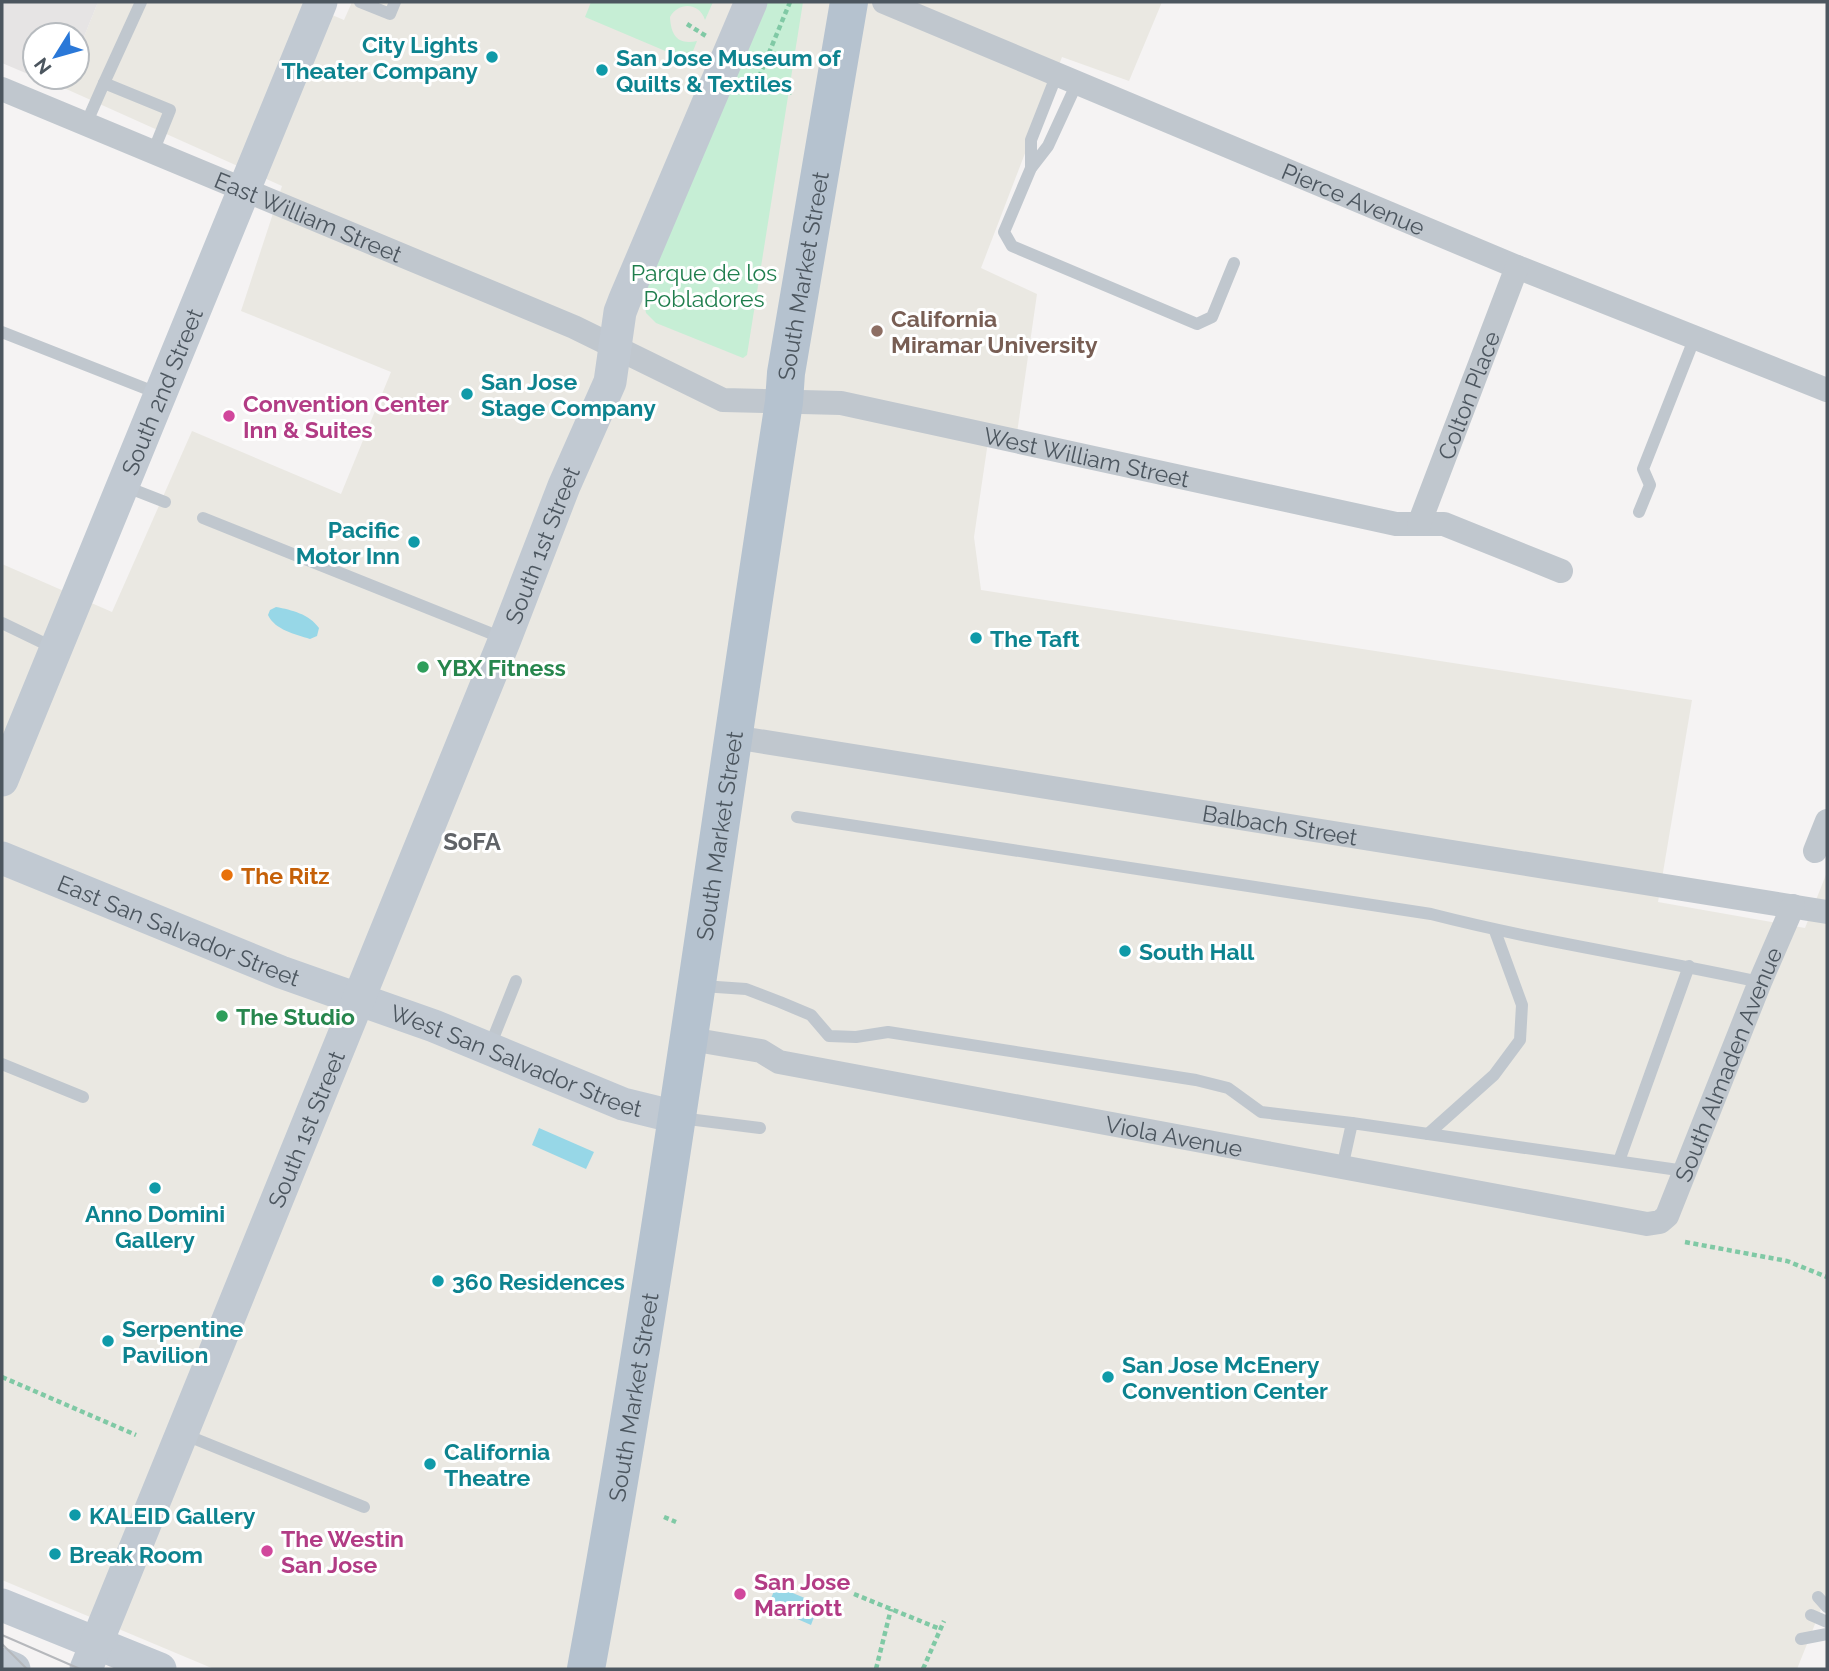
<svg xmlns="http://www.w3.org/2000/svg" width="1829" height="1671" font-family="Raleway,sans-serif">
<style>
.commercial{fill:#eae8e2}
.education{fill:#e6e4e4}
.green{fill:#c6eed5}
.water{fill:#97d7e7}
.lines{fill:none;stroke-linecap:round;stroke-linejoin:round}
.path{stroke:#80c9a5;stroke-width:4.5;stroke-dasharray:5 3.5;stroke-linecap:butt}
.lane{stroke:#c0c7ce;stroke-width:12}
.street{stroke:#c0c7ce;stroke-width:24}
.secondary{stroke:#c1c9d2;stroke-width:33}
.primary{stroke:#b5c2cf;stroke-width:38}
.tram{stroke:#b6b8bc;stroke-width:2}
.culture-dot{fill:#0f9aa8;stroke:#fff;stroke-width:2.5}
.education-dot{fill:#8d6e63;stroke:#fff;stroke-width:2.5}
.hotel-dot{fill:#d1479c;stroke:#fff;stroke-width:2.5}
.leisure-dot{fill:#2e9e5b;stroke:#fff;stroke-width:2.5}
.food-dot{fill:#e8710a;stroke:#fff;stroke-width:2.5}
.labels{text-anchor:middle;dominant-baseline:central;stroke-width:6;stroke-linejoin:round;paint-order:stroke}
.culture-label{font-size:23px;font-weight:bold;fill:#0d838f;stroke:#fff;text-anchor:start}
.street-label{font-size:23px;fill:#4c565f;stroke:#fff}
.park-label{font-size:23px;fill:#1f7e4d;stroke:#fff}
.education-label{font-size:23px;font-weight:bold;fill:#785e54;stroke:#fff;text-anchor:start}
.hotel-label{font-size:23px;font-weight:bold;fill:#b23c85;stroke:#fff;text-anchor:start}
.leisure-label{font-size:23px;font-weight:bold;fill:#27864d;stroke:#fff;text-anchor:start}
.food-label{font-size:23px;font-weight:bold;fill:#c56008;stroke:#fff;text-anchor:start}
.neighbourhood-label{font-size:24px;font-weight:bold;fill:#606367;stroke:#fff}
</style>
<rect width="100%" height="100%" fill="#f5f3f3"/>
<polygon class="commercial" points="98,2 301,2 344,20 352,2 1162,2 1129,81 1062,57 981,268 1037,294 1017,433 990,428 974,537 981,590 1692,700 1658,902 1805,928 1827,872 1827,1594 1797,1669 214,1669 2,1580 2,564 112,612 192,431 341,494 391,372 241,311 282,186 64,88 68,77 77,77 77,54"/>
<polygon class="education" points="2,2 98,2 77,54 77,35 35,35 35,77 2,63"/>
<g class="green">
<path d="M591 2H713L705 20C700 3 679 1 670 17 671 36 678 45 697 41L689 61 585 17Z"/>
<polygon points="764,2 803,2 747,355 743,358 656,323 646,313 643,296"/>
</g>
<g class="water">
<path d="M276 607C292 610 309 614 319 628L317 636 310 639C295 634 275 630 268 615L270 610Z"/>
<polygon points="539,1128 594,1152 586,1169 532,1145"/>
<polygon points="776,1586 819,1604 811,1625 768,1606"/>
</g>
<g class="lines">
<g class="path">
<polyline points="687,24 706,36"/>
<polyline points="757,76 792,93"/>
<polyline points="759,77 790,2"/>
<polyline points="1685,1242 1787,1261 1827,1277"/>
<polyline points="2,1377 136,1435"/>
<polyline points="664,1517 676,1522"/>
<polyline points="854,1594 940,1629"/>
<polyline points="876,1669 891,1609"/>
<polyline points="923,1669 944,1621"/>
</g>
<g class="lane">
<polyline points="360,2 390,14 395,2"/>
<polyline points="104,83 141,2"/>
<polyline points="1077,83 1048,146 1031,168 1004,232 1012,246 1197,324 1212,317 1234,263"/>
<polyline points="86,124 104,83 170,110 153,152"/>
<polyline points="1031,168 1031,140 1057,74"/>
<polyline points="2,332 157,393"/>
<polyline points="124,486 165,502"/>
<polyline points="1639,512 1650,485 1643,469 1695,337"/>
<polyline points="203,518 505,639"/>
<polyline points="2,623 56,649"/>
<path d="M797 817 1431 914C1540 942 1651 958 1760 982"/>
<polyline points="702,986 746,989 780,1002 811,1015 829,1036 856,1037 888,1032 1196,1080 1228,1088 1261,1112 1352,1123"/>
<polyline points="490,1046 516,981"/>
<polyline points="2,1064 83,1097"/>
<polyline points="680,1118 760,1128"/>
<polyline points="1428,1134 1494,1075 1520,1040 1522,1005 1495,931"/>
<polyline points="1619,1161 1689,966"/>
<polyline points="1342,1168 1352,1123 1685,1171"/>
<polyline points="183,1434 364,1507"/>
<polyline points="1818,1597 1827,1607"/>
<polyline points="1811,1615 1827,1622"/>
<polyline points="1801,1639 1827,1634"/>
</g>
<g class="street">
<path id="s1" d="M884 2 1517 267 1827 390"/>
<path id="s2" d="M2 89 574 327 723 400 841 403 1396 524H1444L1561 571"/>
<path id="s3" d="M1419 524 1517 267"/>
<path id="s4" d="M734 737 1827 912"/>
<polyline points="1815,851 1827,821"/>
<path id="s5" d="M690 1039 761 1051 779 1062 1647 1224 1660 1222 1667 1216 1760 982 1793 906"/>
</g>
<g class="secondary">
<path id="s6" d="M2 780 321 2"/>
<path id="s7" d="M2 858 281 972 434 1026 623 1104 676 1117"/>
<polyline points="2,1605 160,1669"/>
<polyline points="2,1664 14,1669"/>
<path id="s8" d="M86 1669 505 639 564 486 610 382 620 312 625 299 751 2"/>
</g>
<path class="primary" id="s9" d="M586 1669C663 1249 718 824 784 402L786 373 849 2"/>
<g class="tram">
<polyline points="2,1635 80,1669"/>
<polyline points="2,1644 27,1669"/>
</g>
</g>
<g class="culture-dot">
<circle cx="492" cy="57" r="7"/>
<circle cx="602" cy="70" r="7"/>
<circle cx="467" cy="394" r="7"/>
<circle cx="414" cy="542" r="7"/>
<circle cx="976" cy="638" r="7"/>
<circle cx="1125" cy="951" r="7"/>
<circle cx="155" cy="1188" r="7"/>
<circle cx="438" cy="1281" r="7"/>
<circle cx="108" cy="1341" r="7"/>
<circle cx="1108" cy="1377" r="7"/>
<circle cx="430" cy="1464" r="7"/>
<circle cx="75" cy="1515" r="7"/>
<circle cx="55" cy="1554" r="7"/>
</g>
<circle class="education-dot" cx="877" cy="331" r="7"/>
<g class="hotel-dot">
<circle cx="229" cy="416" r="7"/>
<circle cx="267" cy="1551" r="7"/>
<circle cx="740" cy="1594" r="7"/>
</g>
<g class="leisure-dot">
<circle cx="423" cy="667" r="7"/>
<circle cx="222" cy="1016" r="7"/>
</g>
<circle class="food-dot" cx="227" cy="875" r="7"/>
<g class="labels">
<g class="culture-label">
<text x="478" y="44" text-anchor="end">City Lights<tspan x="478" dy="26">Theater Company</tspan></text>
<text x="616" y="57">San Jose Museum of<tspan x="616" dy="26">Quilts &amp; Textiles</tspan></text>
<text x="481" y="381">San Jose<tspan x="481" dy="26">Stage Company</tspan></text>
<text x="400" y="529" text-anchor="end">Pacific<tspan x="400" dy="26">Motor Inn</tspan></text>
<text x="990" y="638">The Taft</text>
<text x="1139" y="951">South Hall</text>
<text x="155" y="1213" text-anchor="middle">Anno Domini<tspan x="155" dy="26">Gallery</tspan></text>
<text x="452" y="1281">360 Residences</text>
<text x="122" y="1328">Serpentine<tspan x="122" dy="26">Pavilion</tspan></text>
<text x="1122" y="1364">San Jose McEnery<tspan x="1122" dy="26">Convention Center</tspan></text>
<text x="444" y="1451">California<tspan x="444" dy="26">Theatre</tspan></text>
<text x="89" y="1515">KALEID Gallery</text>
<text x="69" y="1554">Break Room</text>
</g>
<g class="street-label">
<text stroke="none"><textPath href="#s1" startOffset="509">Pierce Avenue</textPath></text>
<text stroke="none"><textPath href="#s2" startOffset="332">East William Street</textPath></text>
<text stroke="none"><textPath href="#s9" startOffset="1410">South Market Street</textPath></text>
<text stroke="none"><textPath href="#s6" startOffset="420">South 2nd Street</textPath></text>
<text stroke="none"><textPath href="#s3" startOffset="138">Colton Place</textPath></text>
<text stroke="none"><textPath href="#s2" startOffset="1155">West William Street</textPath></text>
<text stroke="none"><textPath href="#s8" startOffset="1213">South 1st Street</textPath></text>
<text stroke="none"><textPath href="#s4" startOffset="553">Balbach Street</textPath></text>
<text stroke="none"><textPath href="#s9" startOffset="844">South Market Street</textPath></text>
<text stroke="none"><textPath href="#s7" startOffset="191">East San Salvador Street</textPath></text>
<text stroke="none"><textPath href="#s7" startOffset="553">West San Salvador Street</textPath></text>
<text stroke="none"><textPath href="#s5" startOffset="1162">South Almaden Avenue</textPath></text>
<text stroke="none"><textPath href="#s8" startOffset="583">South 1st Street</textPath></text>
<text stroke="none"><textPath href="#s5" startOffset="495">Viola Avenue</textPath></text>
<text stroke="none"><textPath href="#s9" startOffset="276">South Market Street</textPath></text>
</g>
<g class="park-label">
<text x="704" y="272">Parque de los<tspan x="704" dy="26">Pobladores</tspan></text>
</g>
<g class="education-label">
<text x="891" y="318">California<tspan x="891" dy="26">Miramar University</tspan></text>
</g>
<g class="hotel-label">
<text x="243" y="403">Convention Center<tspan x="243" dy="26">Inn &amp; Suites</tspan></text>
<text x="281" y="1538">The Westin<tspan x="281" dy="26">San Jose</tspan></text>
<text x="754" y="1581">San Jose<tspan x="754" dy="26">Marriott</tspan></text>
</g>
<g class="leisure-label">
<text x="437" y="667">YBX Fitness</text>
<text x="236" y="1016">The Studio</text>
</g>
<g class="food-label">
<text x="241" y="875">The Ritz</text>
</g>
<g class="neighbourhood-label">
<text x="472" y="841">SoFA</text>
</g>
</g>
<rect width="1829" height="1671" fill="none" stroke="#4c565f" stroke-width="7"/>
<g transform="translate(56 56) rotate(233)"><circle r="33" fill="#ffffff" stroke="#b7bbbf" stroke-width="2"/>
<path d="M0-5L12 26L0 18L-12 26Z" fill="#2a78d8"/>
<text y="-10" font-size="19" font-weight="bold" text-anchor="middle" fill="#4c565f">N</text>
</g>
</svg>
